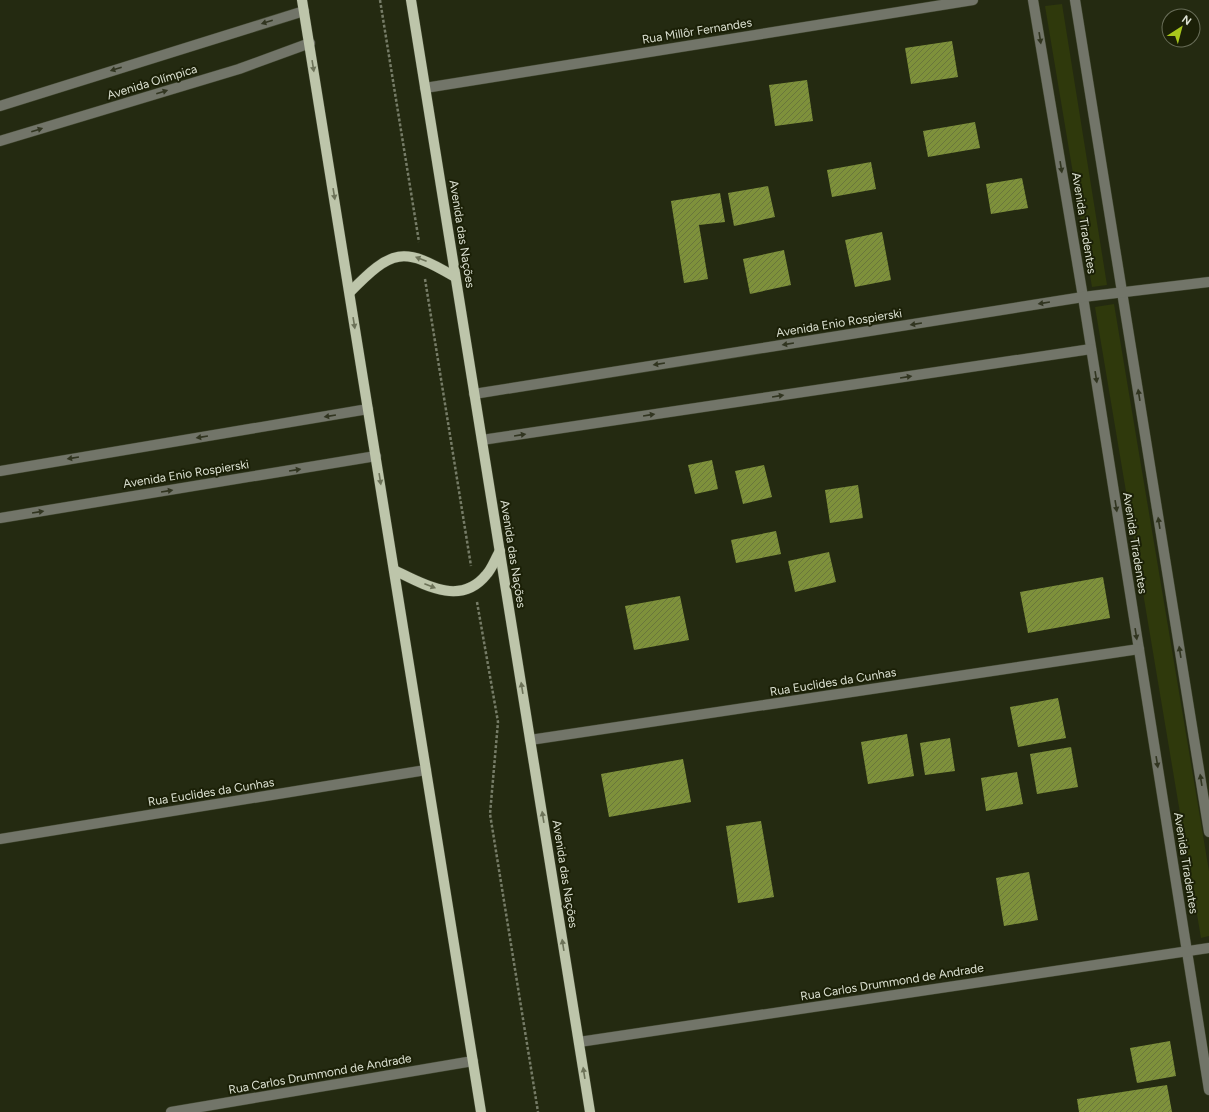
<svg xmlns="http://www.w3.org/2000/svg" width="1209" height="1112" font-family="Figtree,sans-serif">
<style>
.green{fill:#2f390c}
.building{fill:url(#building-hatch)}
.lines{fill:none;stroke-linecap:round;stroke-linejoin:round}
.minor-casing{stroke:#414730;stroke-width:11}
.major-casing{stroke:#414730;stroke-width:11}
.path{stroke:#767c67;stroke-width:2.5;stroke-dasharray:3 2;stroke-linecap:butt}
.minor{stroke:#727569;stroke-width:10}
.major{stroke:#bdc5aa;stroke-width:10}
.oneway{fill:#313520}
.oneway2{fill:#6c7258}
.labels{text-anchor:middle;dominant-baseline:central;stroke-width:4;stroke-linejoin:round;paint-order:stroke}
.street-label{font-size:12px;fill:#dce1d2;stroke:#1b2007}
</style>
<defs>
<pattern id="building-hatch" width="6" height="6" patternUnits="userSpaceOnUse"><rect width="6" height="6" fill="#7e913b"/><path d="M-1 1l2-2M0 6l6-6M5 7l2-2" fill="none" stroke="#69763c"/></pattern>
</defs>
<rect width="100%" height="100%" fill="#242a11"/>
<g class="green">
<polygon points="1062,4 1107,285 1092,287 1045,6"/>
<polygon points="1114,304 1209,871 1209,936 1201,938 1095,307"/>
</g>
<g class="building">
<polygon points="952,41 958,77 911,84 905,48"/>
<polygon points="807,80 813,121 775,126 769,85"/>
<polygon points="975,122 980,148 928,157 923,131"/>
<polygon points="871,162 876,189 832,197 827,170"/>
<polygon points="1022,178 1028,208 991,214 986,184"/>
<polygon points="768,186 775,217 734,226 728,193"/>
<polygon points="720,193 725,222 699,225 708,279 684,283 671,201"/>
<polygon points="882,232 891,280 855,287 845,240"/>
<polygon points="784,250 791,285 750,294 743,259"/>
<polygon points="712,460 718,489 695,494 688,465"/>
<polygon points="764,465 772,497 743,504 735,471"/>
<polygon points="858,485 863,518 830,523 825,490"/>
<polygon points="776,531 781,554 736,563 731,540"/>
<polygon points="829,552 836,582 795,592 788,561"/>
<polygon points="1103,577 1110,618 1028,633 1020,592"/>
<polygon points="680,596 689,640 634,650 625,606"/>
<polygon points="1058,698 1066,738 1018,747 1010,707"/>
<polygon points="907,734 914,776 868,784 861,742"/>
<polygon points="950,738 955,771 925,775 920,743"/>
<polygon points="1071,747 1078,787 1037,794 1030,754"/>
<polygon points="683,759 691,802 609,817 601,774"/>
<polygon points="1017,772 1023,804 986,811 981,778"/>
<polygon points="761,821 774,897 738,903 726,826"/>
<polygon points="1029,872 1038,920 1004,926 996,878"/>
<polygon points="1170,1041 1176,1076 1137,1083 1130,1048"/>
<polygon points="1167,1085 1172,1112 1079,1112 1077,1099"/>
</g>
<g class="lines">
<defs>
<g id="minor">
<polyline points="1033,0 1083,297 1209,1090"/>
<polyline points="1075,0 1209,832"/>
<polyline points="425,88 973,0"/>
<polyline points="0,106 304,11"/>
<polyline points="0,141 239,69 310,43"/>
<polyline points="474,394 1083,297 1209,282"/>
<polyline points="482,440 1091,349"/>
<polyline points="0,471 368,409"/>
<polyline points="0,518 376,456"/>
<polyline points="530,740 1139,649"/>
<polyline points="0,839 426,770"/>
<polyline points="579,1042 1209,948"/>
<polyline points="171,1112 473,1061"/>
</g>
<g id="major">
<polyline points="302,0 481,1112"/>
<polyline points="411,0 590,1112"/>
<path d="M350 292C392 249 403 246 455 277"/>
<path d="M394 570C423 584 460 607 486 575 492 569 495 559 500 551"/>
</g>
</defs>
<use href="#minor" class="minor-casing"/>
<use href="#major" class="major-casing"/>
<g class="path">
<polyline points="380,0 419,242"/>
<polyline points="425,279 471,566"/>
<polyline points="477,602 498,722 490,814 538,1112"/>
</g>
<use href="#minor" class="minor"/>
<use href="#major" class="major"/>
</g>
<defs><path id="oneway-solid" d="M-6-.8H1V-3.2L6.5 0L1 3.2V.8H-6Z"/></defs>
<g class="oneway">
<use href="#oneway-solid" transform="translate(267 22) rotate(163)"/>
<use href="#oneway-solid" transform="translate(1040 38) rotate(81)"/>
<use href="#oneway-solid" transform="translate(116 69) rotate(162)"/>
<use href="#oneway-solid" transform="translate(162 92) rotate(-17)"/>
<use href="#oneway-solid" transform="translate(37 130) rotate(-17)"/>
<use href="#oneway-solid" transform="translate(1061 167) rotate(81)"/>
<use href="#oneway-solid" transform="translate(1044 303) rotate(171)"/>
<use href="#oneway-solid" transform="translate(916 324) rotate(171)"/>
<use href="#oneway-solid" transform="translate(788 344) rotate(171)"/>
<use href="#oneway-solid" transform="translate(659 364) rotate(171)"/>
<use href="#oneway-solid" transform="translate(906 377) rotate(-9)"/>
<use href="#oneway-solid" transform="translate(1096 377) rotate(81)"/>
<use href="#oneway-solid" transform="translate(1139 395) rotate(-99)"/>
<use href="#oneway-solid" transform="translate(778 396) rotate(-9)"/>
<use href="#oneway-solid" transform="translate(649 415) rotate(-9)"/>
<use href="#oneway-solid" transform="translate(330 416) rotate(171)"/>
<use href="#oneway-solid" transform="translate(520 435) rotate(-9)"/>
<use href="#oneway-solid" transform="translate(202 437) rotate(171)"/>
<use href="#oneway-solid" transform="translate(73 458) rotate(171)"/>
<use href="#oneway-solid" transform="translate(295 470) rotate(-9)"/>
<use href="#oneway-solid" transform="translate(167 491) rotate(-9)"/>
<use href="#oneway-solid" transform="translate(1116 506) rotate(81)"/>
<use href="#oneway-solid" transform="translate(38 512) rotate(-9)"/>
<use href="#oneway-solid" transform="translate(1159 523) rotate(-99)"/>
<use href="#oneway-solid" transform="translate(1136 634) rotate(81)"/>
<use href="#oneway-solid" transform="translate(1180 652) rotate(-99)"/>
<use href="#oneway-solid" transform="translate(1157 762) rotate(81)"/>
<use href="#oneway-solid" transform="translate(1201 780) rotate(-99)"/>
</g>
<g class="oneway2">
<use href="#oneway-solid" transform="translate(313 66) rotate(81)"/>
<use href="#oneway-solid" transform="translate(334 194) rotate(81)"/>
<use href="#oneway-solid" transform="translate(421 259) rotate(-159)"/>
<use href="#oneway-solid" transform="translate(354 323) rotate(81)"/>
<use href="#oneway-solid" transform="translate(380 479) rotate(81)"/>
<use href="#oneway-solid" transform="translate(430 586) rotate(21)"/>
<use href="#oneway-solid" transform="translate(522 688) rotate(-99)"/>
<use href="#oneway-solid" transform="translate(543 817) rotate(-99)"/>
<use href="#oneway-solid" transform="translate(563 945) rotate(-99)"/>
<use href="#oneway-solid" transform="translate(584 1073) rotate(-99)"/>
</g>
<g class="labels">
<g class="street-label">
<text transform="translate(697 31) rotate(-9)">Rua Millôr Fernandes</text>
<text transform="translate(152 82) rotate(-17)">Avenida Olímpica</text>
<text transform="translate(1084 223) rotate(81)">Avenida Tiradentes</text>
<text transform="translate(462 234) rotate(81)">Avenida das Nações</text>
<text transform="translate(839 323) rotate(-9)">Avenida Enio Rospierski</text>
<text transform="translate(186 474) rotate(-9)">Avenida Enio Rospierski</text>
<text transform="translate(1135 543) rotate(81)">Avenida Tiradentes</text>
<text transform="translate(513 554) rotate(81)">Avenida das Nações</text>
<text transform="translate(833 682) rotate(-9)">Rua Euclides da Cunhas</text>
<text transform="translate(211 792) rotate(-9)">Rua Euclides da Cunhas</text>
<text transform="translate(1186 863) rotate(81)">Avenida Tiradentes</text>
<text transform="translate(565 874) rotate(81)">Avenida das Nações</text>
<text transform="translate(892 982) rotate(-9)">Rua Carlos Drummond de Andrade</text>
<text transform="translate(320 1074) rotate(-10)">Rua Carlos Drummond de Andrade</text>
</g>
</g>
<g transform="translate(1181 28) rotate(36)"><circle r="19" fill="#1b2007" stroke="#686d58"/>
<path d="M0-3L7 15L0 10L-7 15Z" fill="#a8c71c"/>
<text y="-6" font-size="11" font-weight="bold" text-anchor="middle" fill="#dce1d2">N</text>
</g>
</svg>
